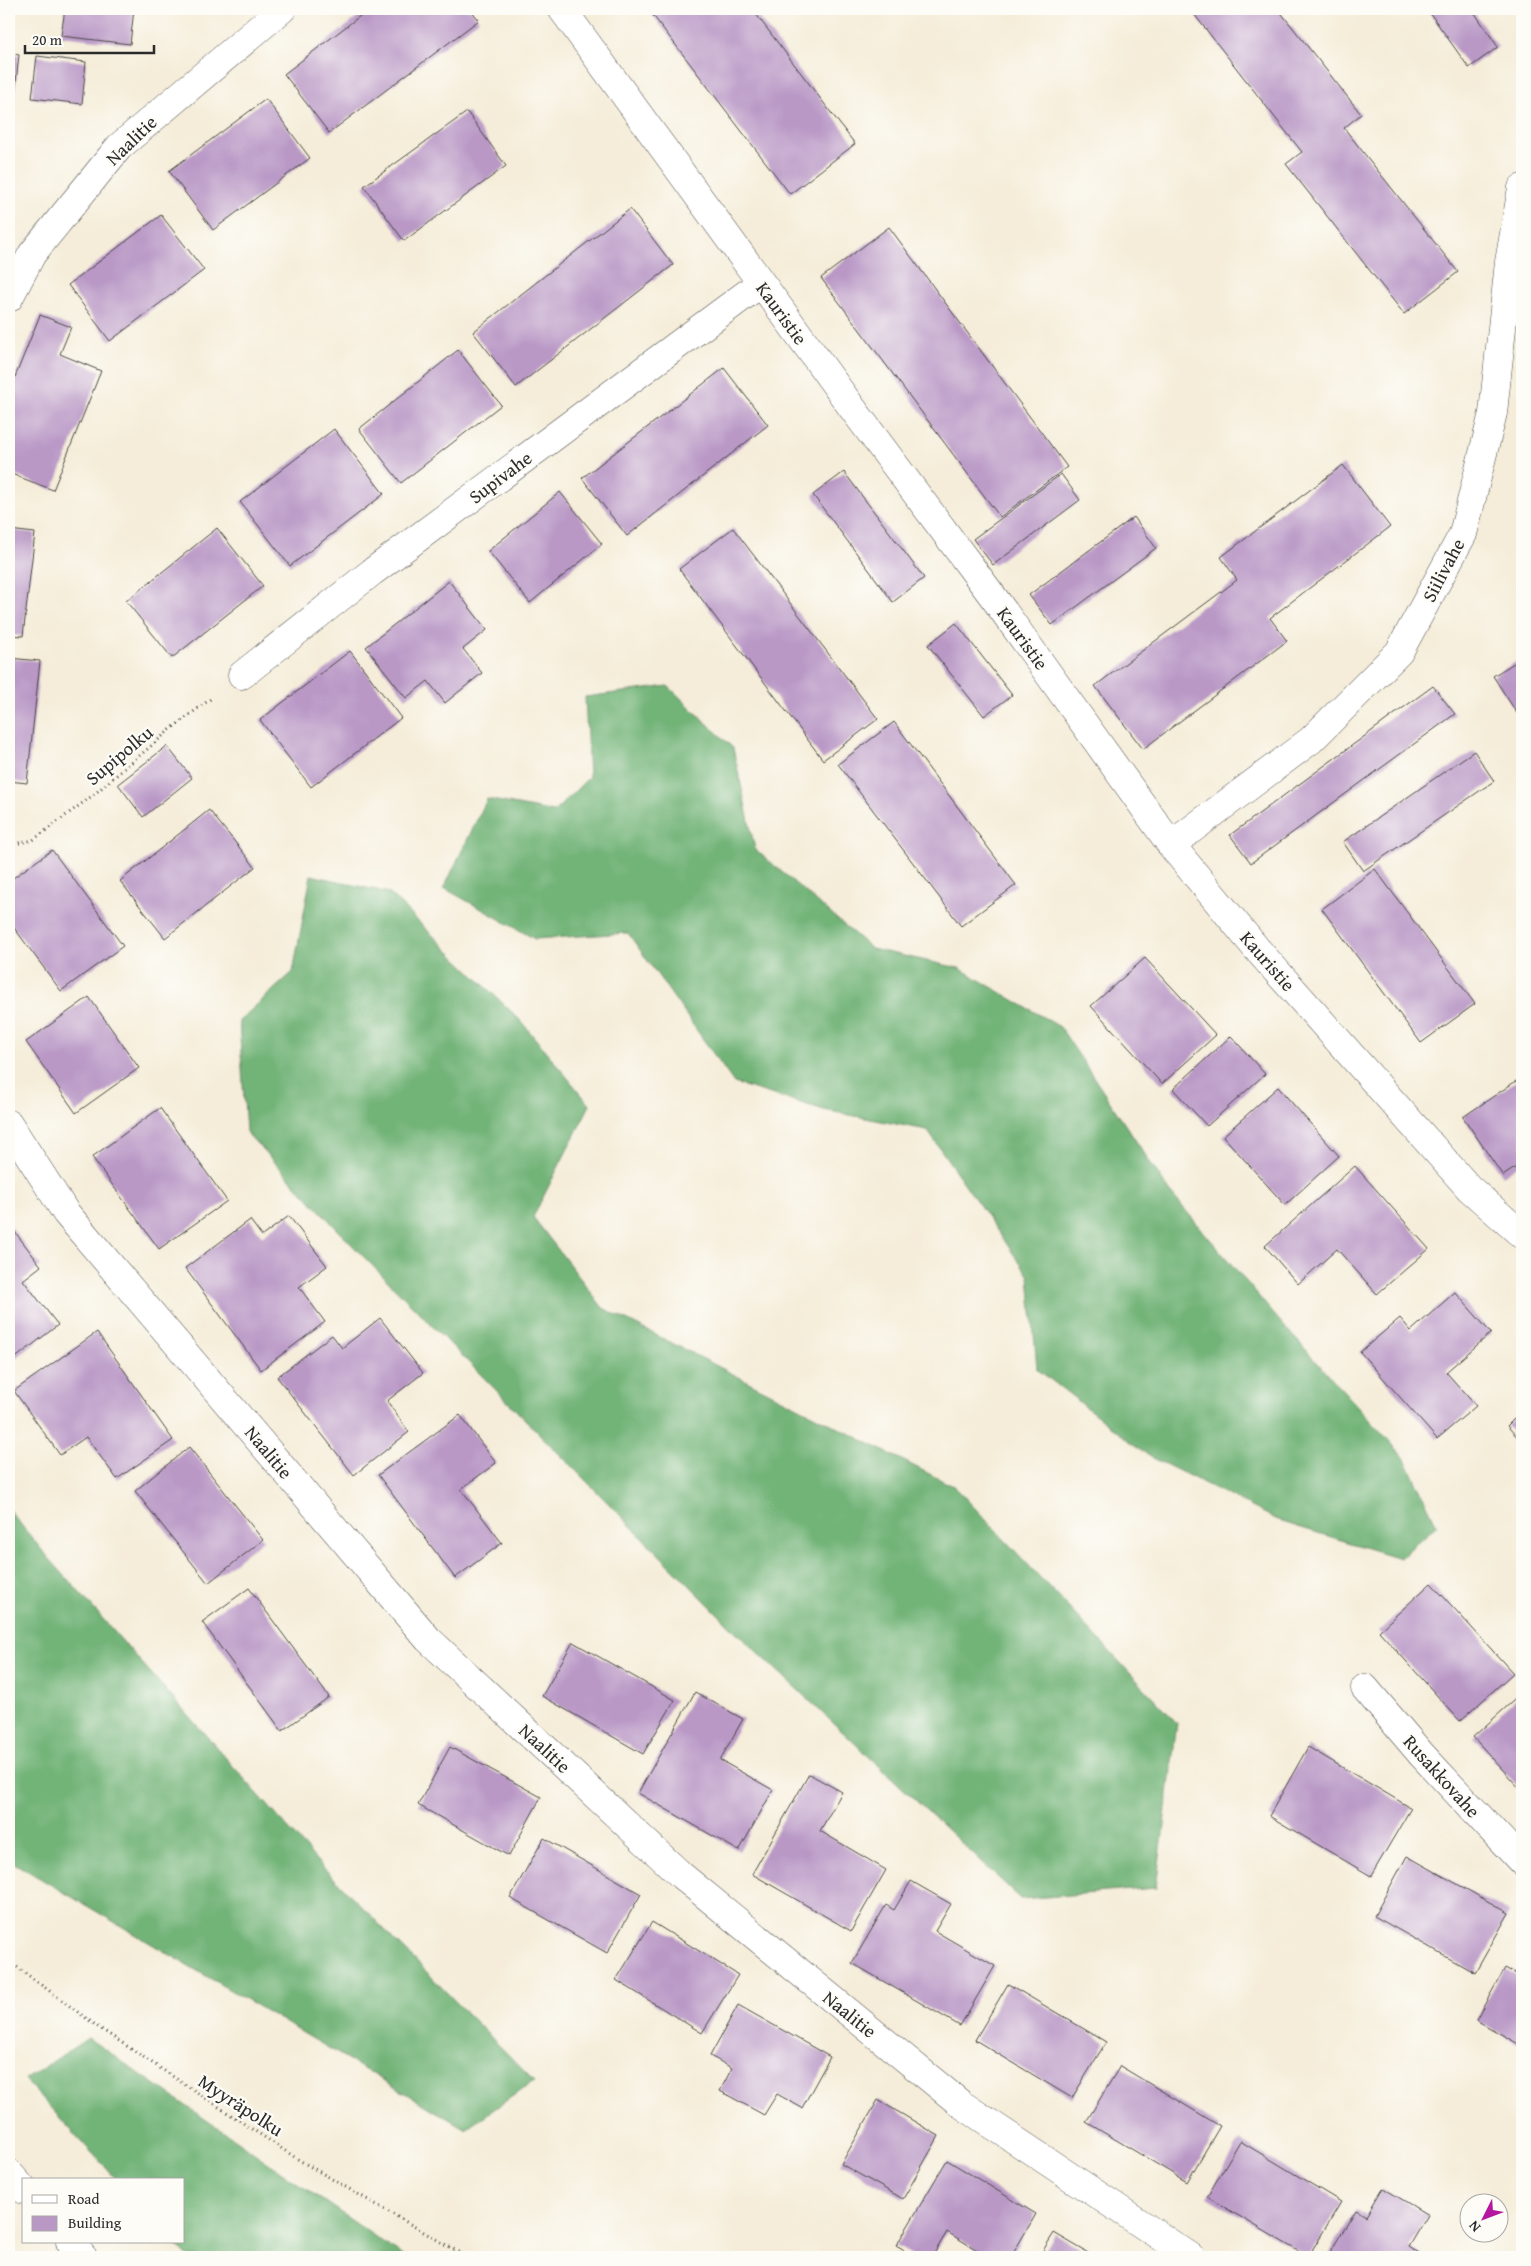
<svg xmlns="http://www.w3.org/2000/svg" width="1531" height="2266" font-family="'Gentium Book Plus',serif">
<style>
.forest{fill:#72b478;stroke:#4e7052}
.building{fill:#b998c6}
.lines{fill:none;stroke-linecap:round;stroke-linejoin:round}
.street-casing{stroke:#494845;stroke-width:29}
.secondary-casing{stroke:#494845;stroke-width:29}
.path{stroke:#494845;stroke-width:3;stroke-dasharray:1 4;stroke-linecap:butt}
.street{stroke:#fff;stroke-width:28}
.secondary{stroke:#fff;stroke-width:28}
.labels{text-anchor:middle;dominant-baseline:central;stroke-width:4.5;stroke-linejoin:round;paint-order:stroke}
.street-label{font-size:19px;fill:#2b2b2b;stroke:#fdfcf7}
</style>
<rect width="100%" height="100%" fill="#fdfcf7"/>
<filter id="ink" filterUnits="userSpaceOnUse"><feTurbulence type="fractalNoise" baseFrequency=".02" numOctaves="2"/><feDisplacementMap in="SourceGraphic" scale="10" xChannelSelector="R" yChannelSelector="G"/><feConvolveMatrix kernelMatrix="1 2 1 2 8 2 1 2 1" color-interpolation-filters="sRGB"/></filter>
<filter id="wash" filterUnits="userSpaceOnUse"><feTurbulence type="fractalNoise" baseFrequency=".0096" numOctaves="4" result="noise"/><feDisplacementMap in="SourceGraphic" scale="20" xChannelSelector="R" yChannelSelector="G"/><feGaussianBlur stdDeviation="1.12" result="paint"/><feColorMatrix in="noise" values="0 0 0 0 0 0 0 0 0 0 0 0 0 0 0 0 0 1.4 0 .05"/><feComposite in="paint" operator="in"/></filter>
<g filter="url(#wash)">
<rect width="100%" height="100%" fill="#f5edd9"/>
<g class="forest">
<polygon points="668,686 733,748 755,849 872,949 959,968 1060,1027 1170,1192 1283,1325 1404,1457 1437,1525 1400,1558 1282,1522 1149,1456 1037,1369 1029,1276 927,1130 824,1110 734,1083 628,933 535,939 444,888 487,799 554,812 589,777 585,697"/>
<polygon points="311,875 389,893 520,1020 590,1105 533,1217 603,1308 955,1487 1177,1723 1156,1888 1021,1899 735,1631 357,1250 246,1132 239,1021 293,972"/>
<polygon points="9,1510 41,1549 317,1861 534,2081 466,2129 9,1860"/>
<polygon points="88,2038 390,2247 405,2257 188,2257 174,2242 184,2242 184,2180 117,2180 25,2080"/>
</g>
<g id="blocks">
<g class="building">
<polygon points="65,9 134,9 130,44 61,36"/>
<polygon points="369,9 470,9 479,20 329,133 284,74"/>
<polygon points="648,9 752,9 855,144 790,194"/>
<polygon points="1190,9 1278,9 1361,114 1344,128 1458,272 1404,314 1286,164 1302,152"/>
<polygon points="1427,9 1472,9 1498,47 1469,68"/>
<polygon points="9,53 19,55 10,137 9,137"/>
<polygon points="37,56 86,62 82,104 32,98"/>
<polygon points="266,99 310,158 213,230 169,171"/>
<polygon points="467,112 506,166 404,241 364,186"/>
<polygon points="630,209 673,265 516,387 473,332"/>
<polygon points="161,215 204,270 110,341 68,285"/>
<polygon points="889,227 1067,467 1000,517 821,278"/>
<polygon points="40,315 71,327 60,354 101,371 53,490 9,473 9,392"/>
<polygon points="458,350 501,405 401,483 359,429"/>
<polygon points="724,368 768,425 627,536 582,478"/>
<polygon points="334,429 384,494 290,566 240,502"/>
<polygon points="1343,465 1390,527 1270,618 1287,641 1143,749 1095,686 1237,580 1221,557"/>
<polygon points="844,472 924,578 893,602 813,495"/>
<polygon points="1061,474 1080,500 993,565 973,539"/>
<polygon points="560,492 602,544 530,603 488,551"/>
<polygon points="1134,517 1156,548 1052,625 1029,595"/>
<polygon points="217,528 263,586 172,658 126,601"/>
<polygon points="733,528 878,719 823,760 679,569"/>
<polygon points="9,530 35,533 23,636 9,635"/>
<polygon points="449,581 487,630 463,649 482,673 445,703 428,681 406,698 366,647"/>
<polygon points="956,623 1012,695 984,716 928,645"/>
<polygon points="350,651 401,718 311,787 260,720"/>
<polygon points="9,658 40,661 27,783 9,781"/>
<polygon points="1522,658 1522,721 1493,676"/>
<polygon points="1433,686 1455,714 1251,863 1230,835"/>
<polygon points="894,722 1016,885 961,926 838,764"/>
<polygon points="167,746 192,778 143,817 118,784"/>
<polygon points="1474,751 1494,781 1363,871 1343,842"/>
<polygon points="209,810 255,867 165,938 120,881"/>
<polygon points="52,850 123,946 61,991 9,921 9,881"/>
<polygon points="1375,869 1475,1004 1421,1043 1322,909"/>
<polygon points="1145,958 1216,1035 1162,1084 1091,1006"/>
<polygon points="89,997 139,1068 76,1113 26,1042"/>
<polygon points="1231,1036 1265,1074 1207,1126 1173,1089"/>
<polygon points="1522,1077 1522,1163 1503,1176 1463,1117"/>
<polygon points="1278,1087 1339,1156 1285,1205 1223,1136"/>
<polygon points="160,1108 227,1201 159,1249 92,1157"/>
<polygon points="1355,1166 1429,1249 1377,1294 1337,1249 1298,1284 1265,1246"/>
<polygon points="289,1216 327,1266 299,1287 325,1322 261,1370 185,1268 250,1220 262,1236"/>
<polygon points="9,1224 41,1266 23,1280 58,1325 9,1363"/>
<polygon points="1455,1292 1491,1333 1446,1372 1476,1406 1437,1439 1360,1352 1400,1318 1411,1331"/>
<polygon points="380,1318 423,1373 387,1401 409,1432 354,1475 277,1377 332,1335 342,1348"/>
<polygon points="97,1332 173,1440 117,1479 86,1437 60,1455 14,1391"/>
<polygon points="1522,1411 1522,1442 1507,1426"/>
<polygon points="460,1415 496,1463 461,1489 502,1543 455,1578 378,1475"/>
<polygon points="189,1447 263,1540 208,1583 135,1491"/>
<polygon points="1431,1583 1513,1673 1460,1721 1379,1631"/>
<polygon points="249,1588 329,1697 282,1731 202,1622"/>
<polygon points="573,1642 675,1700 643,1754 542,1696"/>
<polygon points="695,1692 743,1719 720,1760 773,1790 739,1851 638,1793"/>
<polygon points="1522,1693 1522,1791 1473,1737"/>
<polygon points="450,1747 541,1797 509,1856 418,1805"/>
<polygon points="1308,1747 1411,1808 1371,1876 1269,1816"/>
<polygon points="809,1774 842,1792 820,1831 886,1870 851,1931 752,1874"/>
<polygon points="544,1838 641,1894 607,1953 510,1898"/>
<polygon points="1407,1856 1509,1913 1475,1973 1374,1916"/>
<polygon points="911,1881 951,1904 935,1931 995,1966 960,2026 852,1963 886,1905 894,1910"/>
<polygon points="652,1922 738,1975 702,2033 616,1980"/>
<polygon points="1505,1968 1522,1977 1522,2046 1476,2020"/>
<polygon points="1008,1984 1106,2042 1072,2098 975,2040"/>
<polygon points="738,2005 830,2057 802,2108 777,2094 764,2115 720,2091 732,2068 710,2056"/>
<polygon points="1120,2066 1220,2126 1187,2182 1086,2122"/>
<polygon points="878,2100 939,2136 903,2199 841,2164"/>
<polygon points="1240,2141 1341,2202 1308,2257 1207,2197"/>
<polygon points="947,2160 1036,2214 1011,2257 989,2257 947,2232 932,2257 915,2257 896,2246"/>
<polygon points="1383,2188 1428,2215 1409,2247 1425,2257 1327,2257 1356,2210 1366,2216"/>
<polygon points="1054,2233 1095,2257 1039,2257"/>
</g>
</g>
</g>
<g filter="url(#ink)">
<use href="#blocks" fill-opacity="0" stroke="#494845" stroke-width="1"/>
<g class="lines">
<defs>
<g id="street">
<polyline points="562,9 853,409 997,602 1171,845 1256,948 1469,1188 1522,1235"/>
<polyline points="9,298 32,254 119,147 282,9"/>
<polyline points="242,675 372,572 761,283"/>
<polyline points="1171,845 1311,740 1399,652 1463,534 1493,413 1509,262 1522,188"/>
<polyline points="9,1124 66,1213 428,1639 682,1876 961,2104 1191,2257"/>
<polyline points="1365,1688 1422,1755 1522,1862"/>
</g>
<g id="secondary">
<polyline points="9,2173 24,2190"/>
<polyline points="70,2242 83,2257"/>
</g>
</defs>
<use href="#street" class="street-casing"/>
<use href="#secondary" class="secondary-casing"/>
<g class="path">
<polyline points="9,845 33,840 92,796 171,729 213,697"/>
<polyline points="9,1961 98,2027 299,2160 467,2257"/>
</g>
<use href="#street" class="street"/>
<use href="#secondary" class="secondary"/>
</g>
</g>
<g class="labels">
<g class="street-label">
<text transform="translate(131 140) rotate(-44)">Naalitie</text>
<text transform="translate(782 313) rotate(54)">Kauristie</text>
<text transform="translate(500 477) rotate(-37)">Supivahe</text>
<text transform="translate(1443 570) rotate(-62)">Siilivahe</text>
<text transform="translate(1023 638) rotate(54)">Kauristie</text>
<text transform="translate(119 755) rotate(-40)">Supipolku</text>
<text transform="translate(1268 961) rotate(49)">Kauristie</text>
<text transform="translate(269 1452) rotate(50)">Naalitie</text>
<text transform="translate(545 1748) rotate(43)">Naalitie</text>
<text transform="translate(1442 1776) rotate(48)">Rusakkovahe</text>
<text transform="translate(850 2014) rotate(39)">Naalitie</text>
<text transform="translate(241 2105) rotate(33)">Myyräpolku</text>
</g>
</g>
<rect width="1531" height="2266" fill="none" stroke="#fdfcf7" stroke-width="30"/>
<rect x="22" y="2178" width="162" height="65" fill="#fdfcf7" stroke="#a9a8a5"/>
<rect x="32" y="2195" width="25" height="8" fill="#ffffff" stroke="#a9a8a5"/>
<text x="68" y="2204" font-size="15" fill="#2b2b2b">Road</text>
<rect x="32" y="2216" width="25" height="15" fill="#b998c6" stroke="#a9a8a5"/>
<text x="68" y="2228" font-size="15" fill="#2b2b2b">Building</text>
<g transform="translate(1484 2218) rotate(228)"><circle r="24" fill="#fdfcf7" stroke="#a9a8a5"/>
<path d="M0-4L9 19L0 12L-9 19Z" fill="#b5179e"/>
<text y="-8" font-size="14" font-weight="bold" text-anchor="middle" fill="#2b2b2b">N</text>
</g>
<path d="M25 45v8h129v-8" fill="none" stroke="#2b2b2b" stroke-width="2.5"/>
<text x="32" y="45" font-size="15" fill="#2b2b2b" stroke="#fdfcf7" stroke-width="4" paint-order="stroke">20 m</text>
</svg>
